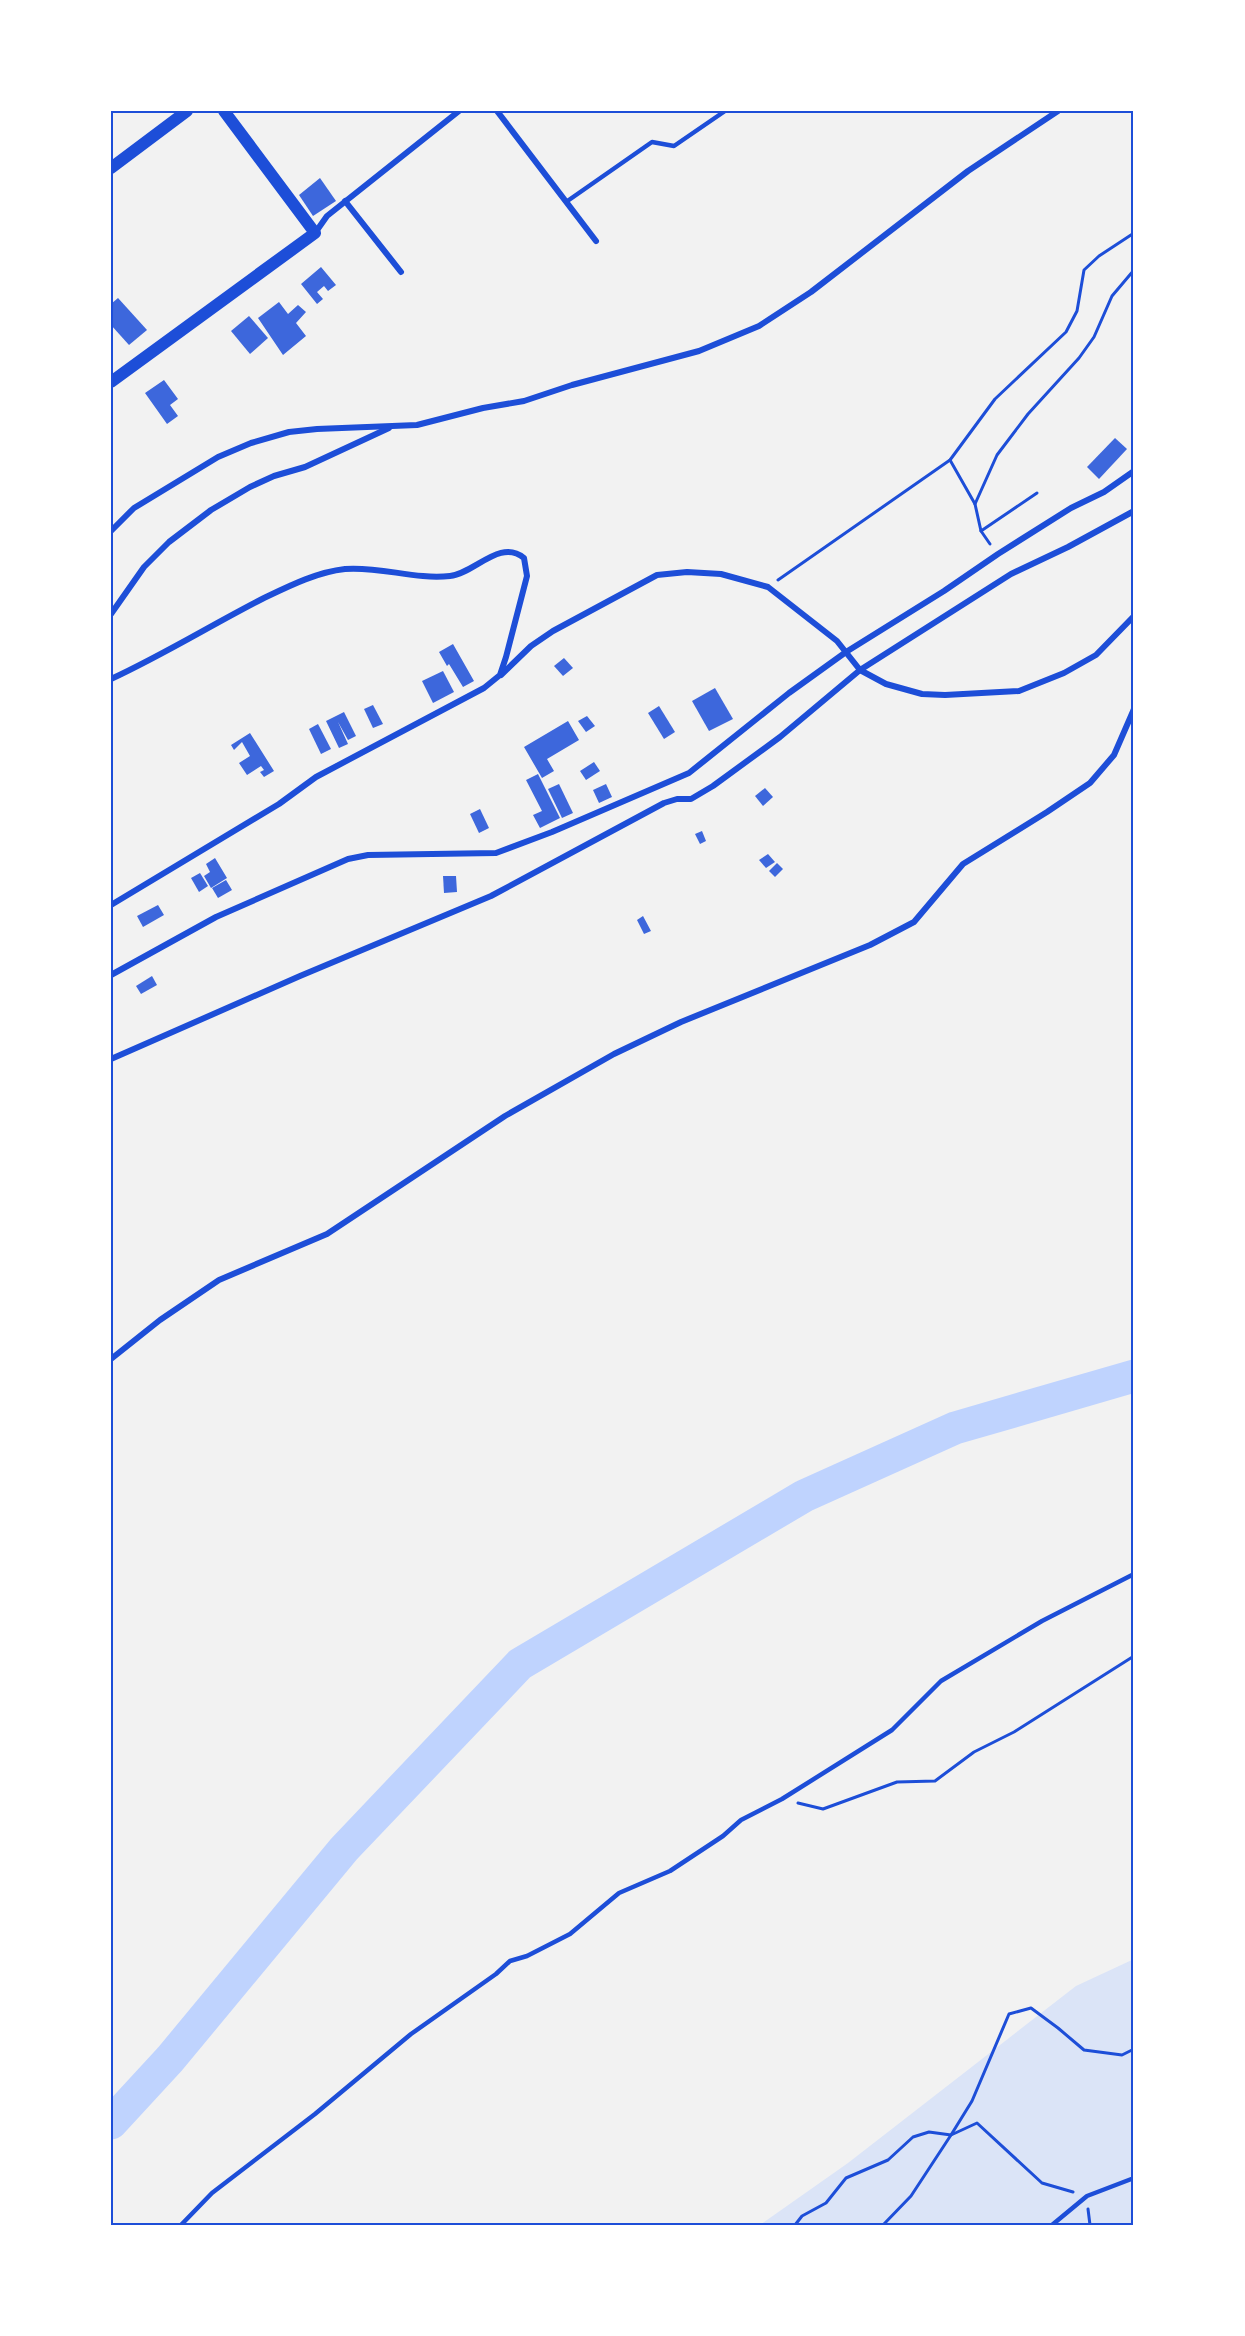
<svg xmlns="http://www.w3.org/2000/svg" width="1245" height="2336" font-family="Signika,sans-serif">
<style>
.green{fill:#dbe4f7}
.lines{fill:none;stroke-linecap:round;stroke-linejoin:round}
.river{stroke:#bfd3fe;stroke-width:33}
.building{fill:#3d67dc}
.path{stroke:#1d4ed8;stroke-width:3}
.service{stroke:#1d4ed8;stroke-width:4.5}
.minor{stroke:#1d4ed8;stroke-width:6}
.secondary{stroke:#1d4ed8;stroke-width:12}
.neatline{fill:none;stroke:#1d4ed8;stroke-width:2}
</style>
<rect width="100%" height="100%" fill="#f2f2f2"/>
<polygon class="green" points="1134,1959 1134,2225 760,2225 848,2163 1076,1986"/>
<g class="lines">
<polyline class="river" points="111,2123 170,2059 344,1849 520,1664 804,1496 955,1428 1134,1376"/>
</g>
<g class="building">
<polygon points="320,178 336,201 313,216 299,195"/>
<polygon points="321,267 336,285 328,291 324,286 317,292 323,299 317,304 301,284"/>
<polygon points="118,298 147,330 129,345 111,325 111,304"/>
<polygon points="279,302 288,314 298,305 306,312 296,323 306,336 283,355 258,318"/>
<polygon points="249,316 268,338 250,354 231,331"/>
<polygon points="164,380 178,399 170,405 178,416 167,424 145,393"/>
<polygon points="1115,438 1127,449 1099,479 1087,467"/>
<polygon points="453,644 474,681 463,687 449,664 447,666 439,652"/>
<polygon points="564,658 573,668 563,676 554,666"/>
<polygon points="443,671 454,692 433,703 422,681"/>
<polygon points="715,688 733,719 709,731 692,701"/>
<polygon points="373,705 383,724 373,728 364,709"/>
<polygon points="659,706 675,732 664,739 648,713"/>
<polygon points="344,712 356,736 348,740 338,722 348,744 339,748 326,721"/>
<polygon points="587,716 595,726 586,732 578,721"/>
<polygon points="568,721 579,740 547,759 554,771 542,778 524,747"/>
<polygon points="318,724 331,749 321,754 309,729"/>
<polygon points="250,733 274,771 264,777 260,772 264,770 261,766 247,775 239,763 250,756 242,742 234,750 231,745"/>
<polygon points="594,762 600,771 586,780 580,771"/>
<polygon points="538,774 560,818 540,828 533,815 542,811 526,780"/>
<polygon points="559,784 573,813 562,818 548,789"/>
<polygon points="606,784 612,797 599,803 593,790"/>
<polygon points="765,788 773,797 763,806 755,796"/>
<polygon points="480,809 489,828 479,833 470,814"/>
<polygon points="702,831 706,841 700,844 695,834"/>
<polygon points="768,854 775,862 766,868 759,860"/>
<polygon points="215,858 227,878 211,888 204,876 210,872 206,864"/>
<polygon points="777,863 783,869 775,877 769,871"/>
<polygon points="200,873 208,886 199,892 191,878"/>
<polygon points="443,876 456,876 457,892 444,893"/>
<polygon points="226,880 232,890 218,898 212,888"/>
<polygon points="158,905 164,915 143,927 137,916"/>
<polygon points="643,916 651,931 644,934 637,920"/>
<polygon points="152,976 157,985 141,994 136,986"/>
</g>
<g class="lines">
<g class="path">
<polyline points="950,460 975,504 981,531 990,544"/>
<polyline points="975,504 997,455 1028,414 1079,358 1094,337 1112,296 1134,270"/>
<polyline points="981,531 1037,493"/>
<polyline points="778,580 950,460 995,399 1066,332 1077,311 1084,270 1099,256 1134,233"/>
<polyline points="798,1803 823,1809 897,1782 935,1781 974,1752 1014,1732 1134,1656"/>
<polyline points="1088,2209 1090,2225"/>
<polyline points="795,2225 802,2216 826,2203 846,2178 888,2160 913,2137 929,2132 951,2135 972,2101 1009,2014 1031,2008 1058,2028 1084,2050 1122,2055 1134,2049"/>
<polyline points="883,2225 911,2196 951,2135 977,2123 1042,2183 1073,2192"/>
</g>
<g class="service">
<polyline points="566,202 652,142 674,146 725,111"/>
<polyline points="181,2225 212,2193 315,2114 411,2034 496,1974 510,1961 527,1956 570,1934 619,1893 670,1871 723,1836 741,1820 782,1799 892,1730 941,1681 1042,1621 1134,1574"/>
<polyline points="1052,2225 1087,2196 1134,2178"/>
</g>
<g class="minor">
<polyline points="497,111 596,241"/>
<polyline points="345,201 401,272"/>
<polyline points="315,233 327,216 459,111"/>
<polyline points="111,531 134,508 218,457 251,443 289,432 317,429 417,425 483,408 524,401 572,385 699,351 759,326 811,292 968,171 1058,111"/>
<polyline points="111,614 144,567 169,542 211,510 250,487 274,476 305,467 389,428"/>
<polyline points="501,675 531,646 553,631 657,575 687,572 721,574 768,587 837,641 860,670 886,684 922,694 945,695 1019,691 1064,673 1096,655 1134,616"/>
<path d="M111 679C163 655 213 624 264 598 289 586 317 572 345 569 380 566 415 580 450 576 474 574 500 538 524 558L527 576 506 657 500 675 484 688 316 777 279 804 111 905"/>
<polyline points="111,975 216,917 348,859 368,855 496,853 552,832 689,773 789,693 846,652 944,591 998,554 1071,508 1104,492 1134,471"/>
<polyline points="111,1059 300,976 491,896 664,803 677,799 691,799 713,786 780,737 860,670 1011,574 1068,547 1134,511"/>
<polyline points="111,1359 160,1320 219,1280 327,1234 505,1116 614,1054 681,1022 870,945 914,922 963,864 1047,812 1090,783 1114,755 1134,709"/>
</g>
<g class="secondary">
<polyline points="111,168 187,111"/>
<polyline points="111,382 315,233 224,111"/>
</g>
</g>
<rect width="1245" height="2336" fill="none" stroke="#ffffff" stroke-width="225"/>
<rect x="112" y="112" width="1020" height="2112" class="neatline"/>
</svg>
